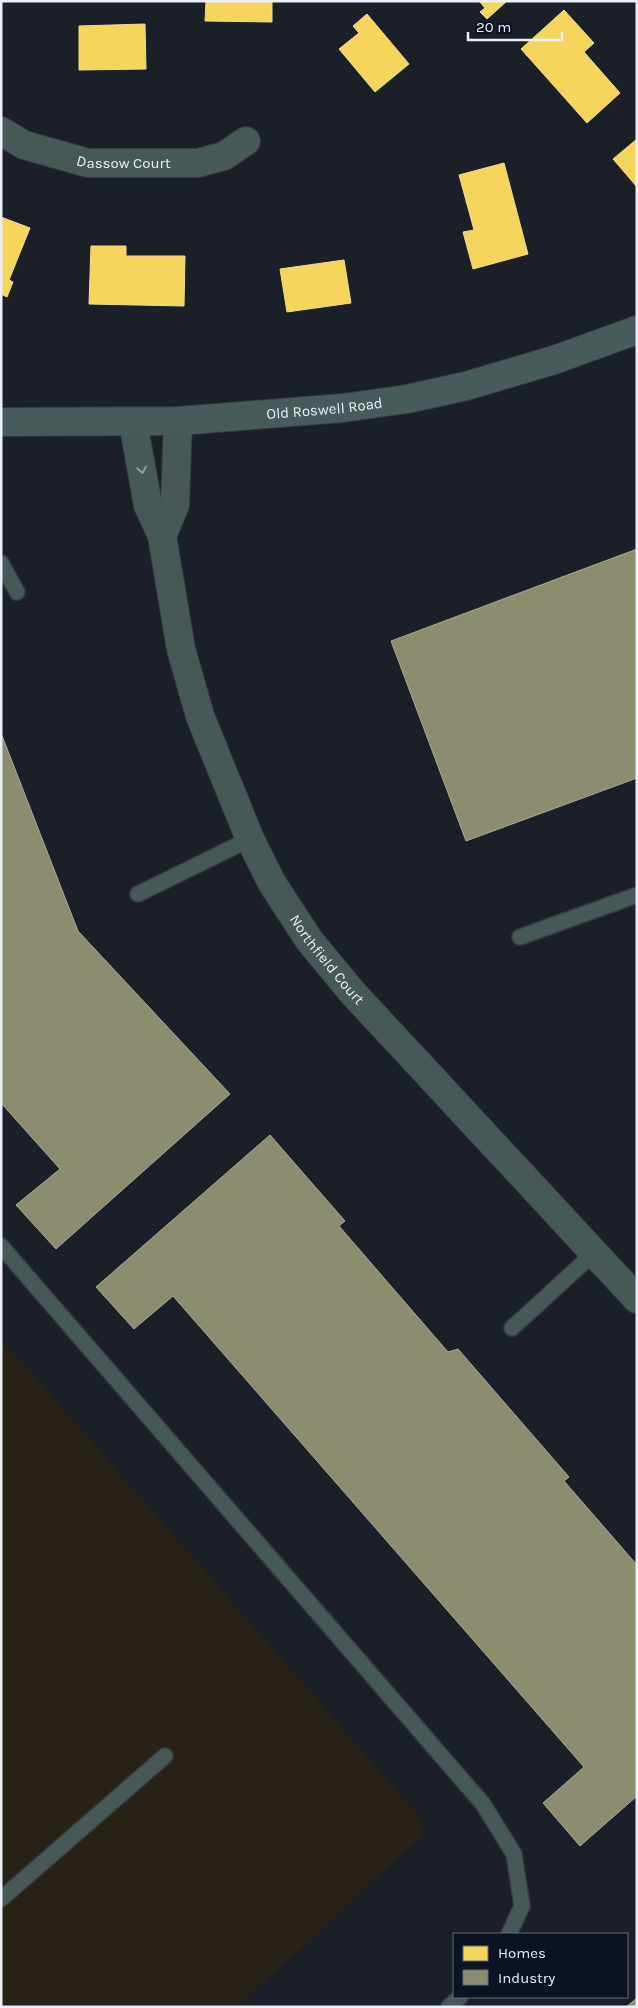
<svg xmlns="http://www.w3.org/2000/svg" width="638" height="2008" font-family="Karla,sans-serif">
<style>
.commercial{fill:#282216}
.homes{fill:#f6d55c;stroke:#f2dd8c}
.industry{fill:#8c8c6e;stroke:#a8aa98}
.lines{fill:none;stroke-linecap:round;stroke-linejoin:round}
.lane-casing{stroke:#353940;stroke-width:18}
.street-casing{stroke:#353940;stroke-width:30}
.secondary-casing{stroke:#353940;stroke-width:30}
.lane{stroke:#475957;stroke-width:15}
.street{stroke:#475957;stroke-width:28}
.secondary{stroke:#475b5a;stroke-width:28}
.oneway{stroke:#909ca1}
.labels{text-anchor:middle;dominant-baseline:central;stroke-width:5;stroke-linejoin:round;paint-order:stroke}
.street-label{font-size:15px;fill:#eaeffb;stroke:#0d1323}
</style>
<rect width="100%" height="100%" fill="#1b1f28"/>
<polygon class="commercial" points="1,1338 419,1816 424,1834 238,2007 1,2007"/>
<g class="homes">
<polygon points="206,1 272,1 272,22 205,21"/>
<polygon points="479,1 507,1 487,19 480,12 485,8"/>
<polygon points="564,10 594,43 584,52 620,93 587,123 521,49"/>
<polygon points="367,14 409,64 375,92 339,49 359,33 353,26"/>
<polygon points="145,24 146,69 79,70 79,26"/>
<polygon points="637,139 637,187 613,159"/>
<polygon points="504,163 528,254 473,269 463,232 474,230 459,175"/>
<polygon points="1,217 30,228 9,280 13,282 7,297 1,294"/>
<polygon points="91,246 126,246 126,256 185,256 184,306 89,304"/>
<polygon points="344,260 351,303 287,312 280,269"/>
</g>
<g class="industry">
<polygon points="637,549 637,778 466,841 391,641"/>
<polygon points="1,733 78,931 230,1094 56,1249 16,1205 60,1169 1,1103"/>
<polygon points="270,1135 345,1221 339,1226 448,1352 458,1349 569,1477 564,1481 637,1565 637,1796 580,1846 543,1803 584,1767 173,1296 134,1329 96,1287"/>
<polygon points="637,1998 637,2007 626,2007"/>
</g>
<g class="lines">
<defs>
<g id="lane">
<polyline points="1,563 17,592"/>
<polyline points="138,894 250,839"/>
<polyline points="520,937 637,895"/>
<polyline points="1,1246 483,1804 514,1854 522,1906 509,1934"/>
<polyline points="512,1328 594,1253"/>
<polyline points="1,1899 165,1756"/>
<polyline points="449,2007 460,1997"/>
</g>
<g id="street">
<path id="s1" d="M1 131 24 145 88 163H198L224 156 246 141"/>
<path id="s2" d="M133 422 148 505 162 536 181 649 200 716 250 839 272 883 309 940 352 992 637 1299"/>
<polyline points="162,536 175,505 178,421"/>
</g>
<g id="secondary">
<path id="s3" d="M1 422 178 421 343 408 407 399 466 386 554 360 637 330"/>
</g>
</defs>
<use href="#lane" class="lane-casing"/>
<use href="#street" class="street-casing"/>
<use href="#secondary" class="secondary-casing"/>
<use href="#lane" class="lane"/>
<use href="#street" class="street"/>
<use href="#secondary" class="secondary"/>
</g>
<defs><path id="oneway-chevron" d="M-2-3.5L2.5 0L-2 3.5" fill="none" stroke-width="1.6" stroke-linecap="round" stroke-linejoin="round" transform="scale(1.25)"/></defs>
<use class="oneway" href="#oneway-chevron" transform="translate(142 470) rotate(79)"/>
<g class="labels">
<g class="street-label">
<text stroke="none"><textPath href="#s1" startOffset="129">Dassow Court</textPath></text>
<text stroke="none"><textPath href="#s3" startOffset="324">Old Roswell Road</textPath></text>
<text stroke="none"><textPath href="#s2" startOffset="579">Northfield Court</textPath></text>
</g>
</g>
<rect width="638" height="2008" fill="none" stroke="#eaeffb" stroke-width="5"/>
<rect x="453" y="1933" width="175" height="65" fill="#0d1323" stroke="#656b79"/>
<rect x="463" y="1946" width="25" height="15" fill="#f6d55c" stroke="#656b79"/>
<text x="498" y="1958" font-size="15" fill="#eaeffb">Homes</text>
<rect x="463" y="1970" width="25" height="15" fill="#8c8c6e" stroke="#656b79"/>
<text x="498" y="1983" font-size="15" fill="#eaeffb">Industry</text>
<path d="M468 32v8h94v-8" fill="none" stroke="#eaeffb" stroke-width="2.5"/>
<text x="476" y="32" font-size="15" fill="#eaeffb" stroke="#0d1323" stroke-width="4" paint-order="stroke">20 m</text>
</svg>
